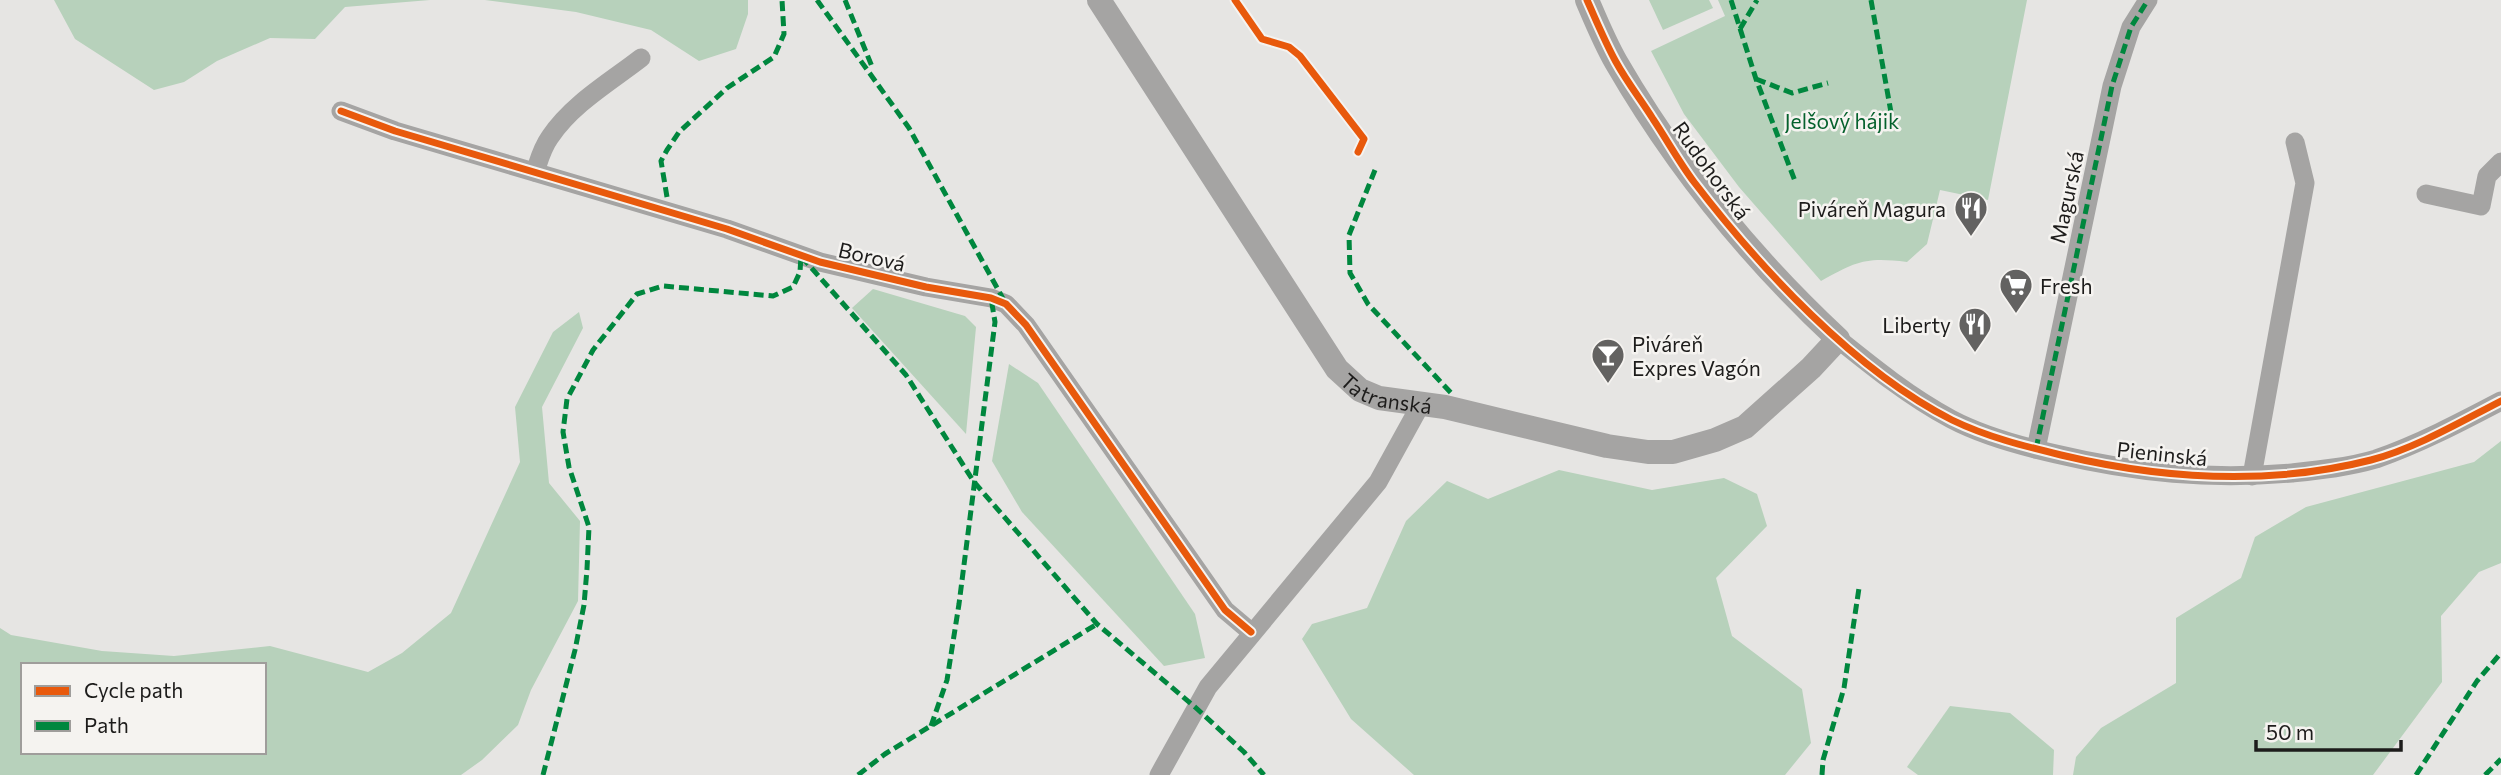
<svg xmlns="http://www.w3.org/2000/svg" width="2501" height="775" font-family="Commissioner,sans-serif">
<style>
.green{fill:#b7d1bb;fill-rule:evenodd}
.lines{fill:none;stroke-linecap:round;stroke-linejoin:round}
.minor{stroke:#a5a4a3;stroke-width:19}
.tertiary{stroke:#a5a4a3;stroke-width:24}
.quiet{stroke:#00873e;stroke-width:5;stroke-dasharray:10 5;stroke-linecap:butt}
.cycleway-casing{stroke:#f5f3f0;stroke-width:11}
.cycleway{stroke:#e8590c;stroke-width:7}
.labels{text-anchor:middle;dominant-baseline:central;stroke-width:5;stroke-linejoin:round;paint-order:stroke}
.park-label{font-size:21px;fill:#05612d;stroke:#f5f3f0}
.street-label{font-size:21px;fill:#1d1c1b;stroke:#f5f3f0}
.poi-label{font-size:21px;fill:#1d1c1b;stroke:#f5f3f0;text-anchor:end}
</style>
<rect width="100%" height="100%" fill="#e6e5e3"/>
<g class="green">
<polygon points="54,0 430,0 345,7 315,39 270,38 217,61 184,82 154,90 75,39"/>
<polygon points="485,0 748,0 748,14 736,49 699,61 651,30 576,12"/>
<polygon points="1649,0 1709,0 1713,8 1663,30"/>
<path d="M1718 0H2027L1988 200 1940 190 1927 244 1907 262C1866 257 1857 261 1821 281L1739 187 1684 114 1651 51 1725 16Z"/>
<polygon points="873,289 965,316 976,327 966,434 852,308"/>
<path d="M579 312 583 328 542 407 549 483 580 521 578 601 531 690 518 725 482 760 461 775H0V628L11 635 102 651 174 656 270 646 368 672 402 653 451 613 520 462 515 407 553 332ZM23 665H264V752H23Z"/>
<polygon points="1009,364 1038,383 1195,614 1205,658 1164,666 1022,512 992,461"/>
<polygon points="2501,441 2501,563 2479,572 2441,616 2442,682 2373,775 2073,775 2076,757 2101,728 2176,683 2176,618 2241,578 2255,537 2306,507 2474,462"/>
<polygon points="1559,470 1652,490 1724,478 1757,494 1767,526 1716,578 1732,636 1802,689 1811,743 1785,775 1414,775 1351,719 1302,639 1312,624 1367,608 1406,521 1447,481 1488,499"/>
<polygon points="1950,706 2010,713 2054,750 2053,775 1918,775 1907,767"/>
</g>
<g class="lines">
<g class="minor">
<polyline points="341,111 395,131 727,229 820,262 926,287 991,298 1006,304 1026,325 1225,610 1251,632"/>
<path d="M535 172C539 160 542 148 550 137 572 104 610 82 641 58"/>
<polyline points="2426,194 2481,206 2487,176 2501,162"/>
<path d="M1838 339C1874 368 1910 397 1951 419 1983 436 2020 446 2056 454 2136 473 2210 480 2292 473 2320 470 2349 467 2376 459 2419 444 2461 422 2501 401"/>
<polyline points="2036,449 2112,86 2131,27 2148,0"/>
<polyline points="2252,476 2305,183 2295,142"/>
<polyline points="1159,775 1208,687 1378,482 1421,404"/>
</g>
<path class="tertiary" id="s1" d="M1099 0 1337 369 1360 390 1379 398 1445 407 1607 446 1648 452H1673L1715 440 1745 427 1811 368 1838 339C1751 258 1676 166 1616 62 1605 43 1596 21 1587 0"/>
<g class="quiet">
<polyline points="817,0 909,128 1006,304"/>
<polyline points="845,0 873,69"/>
<polyline points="1731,0 1756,79 1795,181"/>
<polyline points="1871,0 1892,118"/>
<polyline points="1740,29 1757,0"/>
<polyline points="1756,79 1792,93 1828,83"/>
<polyline points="1375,170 1349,235 1350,273 1368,304 1452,394"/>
<polyline points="667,197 661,161 667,150 679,132 727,88 774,57 784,34 782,0"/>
<polyline points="2036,449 2112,86 2131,27 2148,0"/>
<polyline points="931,726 947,680 959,604 995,322 991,298"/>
<polyline points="543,775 575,650 584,605 587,569 589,527 569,467 563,432 567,399 593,350 637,294 663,286 773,296 793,287 800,272 801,256 906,375 974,482 1097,624 1195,707 1244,752 1264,775"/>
<polyline points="858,775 885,754 1097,624"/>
<polyline points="1822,775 1823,760 1844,688 1859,588"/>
<polyline points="2416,775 2477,681 2501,653"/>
<polyline points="2485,775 2501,759"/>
</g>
<defs>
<g id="cycleway">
<polyline points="1235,0 1262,39 1289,47 1300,56 1364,139 1358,152"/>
<path d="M1587 0C1596 20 1605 42 1616 62 1627 82 1641 100 1653 119 1667 140 1679 162 1694 182 1760 268 1855 371 1952 420 1987 437 2024 446 2061 455 2162 479 2269 486 2371 460 2416 448 2460 422 2501 401"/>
<polyline points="341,111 395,131 727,229 820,262 926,287 991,298 1006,304 1026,325 1225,610 1251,632"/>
</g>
</defs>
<use href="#cycleway" class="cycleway-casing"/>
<use href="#cycleway" class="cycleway"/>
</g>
<defs>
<symbol id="restaurant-pin" viewBox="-11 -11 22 30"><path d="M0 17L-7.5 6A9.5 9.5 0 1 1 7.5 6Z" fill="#636261" stroke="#f5f3f0"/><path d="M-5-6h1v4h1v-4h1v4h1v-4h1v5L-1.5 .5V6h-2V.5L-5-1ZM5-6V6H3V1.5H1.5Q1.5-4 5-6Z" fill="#fff"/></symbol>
<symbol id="supermarket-pin" viewBox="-11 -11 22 30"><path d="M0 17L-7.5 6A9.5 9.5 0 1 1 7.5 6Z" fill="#636261" stroke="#f5f3f0"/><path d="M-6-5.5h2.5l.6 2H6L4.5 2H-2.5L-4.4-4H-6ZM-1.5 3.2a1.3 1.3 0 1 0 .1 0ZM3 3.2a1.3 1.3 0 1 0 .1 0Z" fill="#fff"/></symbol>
<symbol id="bar-pin" viewBox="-11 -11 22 30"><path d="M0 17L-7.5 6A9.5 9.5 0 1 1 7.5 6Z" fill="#636261" stroke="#f5f3f0"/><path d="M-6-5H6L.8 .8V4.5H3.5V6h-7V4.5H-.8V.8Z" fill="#fff"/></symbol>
</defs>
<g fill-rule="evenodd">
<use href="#restaurant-pin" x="1952" y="189" width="38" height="52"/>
<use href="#supermarket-pin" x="1997" y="266" width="38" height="52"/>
<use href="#restaurant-pin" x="1956" y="305" width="38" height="52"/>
<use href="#bar-pin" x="1589" y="336" width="38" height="52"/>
</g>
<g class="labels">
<g class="park-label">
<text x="1842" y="120">Jelšový hájik</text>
</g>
<g class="street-label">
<text transform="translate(1712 170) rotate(54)">Rudohorská</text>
<text transform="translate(2066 197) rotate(-78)">Magurská</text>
<text transform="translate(872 256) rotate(13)">Borová</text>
<text stroke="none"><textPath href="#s1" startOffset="497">Tatranská</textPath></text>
<text transform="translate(2162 453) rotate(6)">Pieninská</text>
</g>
<g class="poi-label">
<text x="1946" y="208">Piváreň Magura</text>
<text x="2040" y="285" text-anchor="start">Fresh</text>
<text x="1951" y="324">Liberty</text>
<text x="1632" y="343" text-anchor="start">Piváreň<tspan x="1632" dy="24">Expres Vagón</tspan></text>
</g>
</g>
<rect x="21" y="663" width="245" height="91" fill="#f5f3f0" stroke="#9f9d9b" stroke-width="2"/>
<rect x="35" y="686" width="35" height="10" fill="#e8590c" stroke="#9f9d9b" stroke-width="2"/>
<text x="84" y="698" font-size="21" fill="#1d1c1b">Cycle path</text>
<rect x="35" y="721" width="35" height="10" fill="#00873e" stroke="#9f9d9b" stroke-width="2"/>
<text x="84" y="733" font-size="21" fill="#1d1c1b">Path</text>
<path d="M2256 740v10h145v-10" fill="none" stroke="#1d1c1b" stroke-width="3.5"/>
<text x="2266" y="740" font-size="21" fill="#1d1c1b" stroke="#f5f3f0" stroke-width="5" paint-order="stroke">50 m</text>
</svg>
